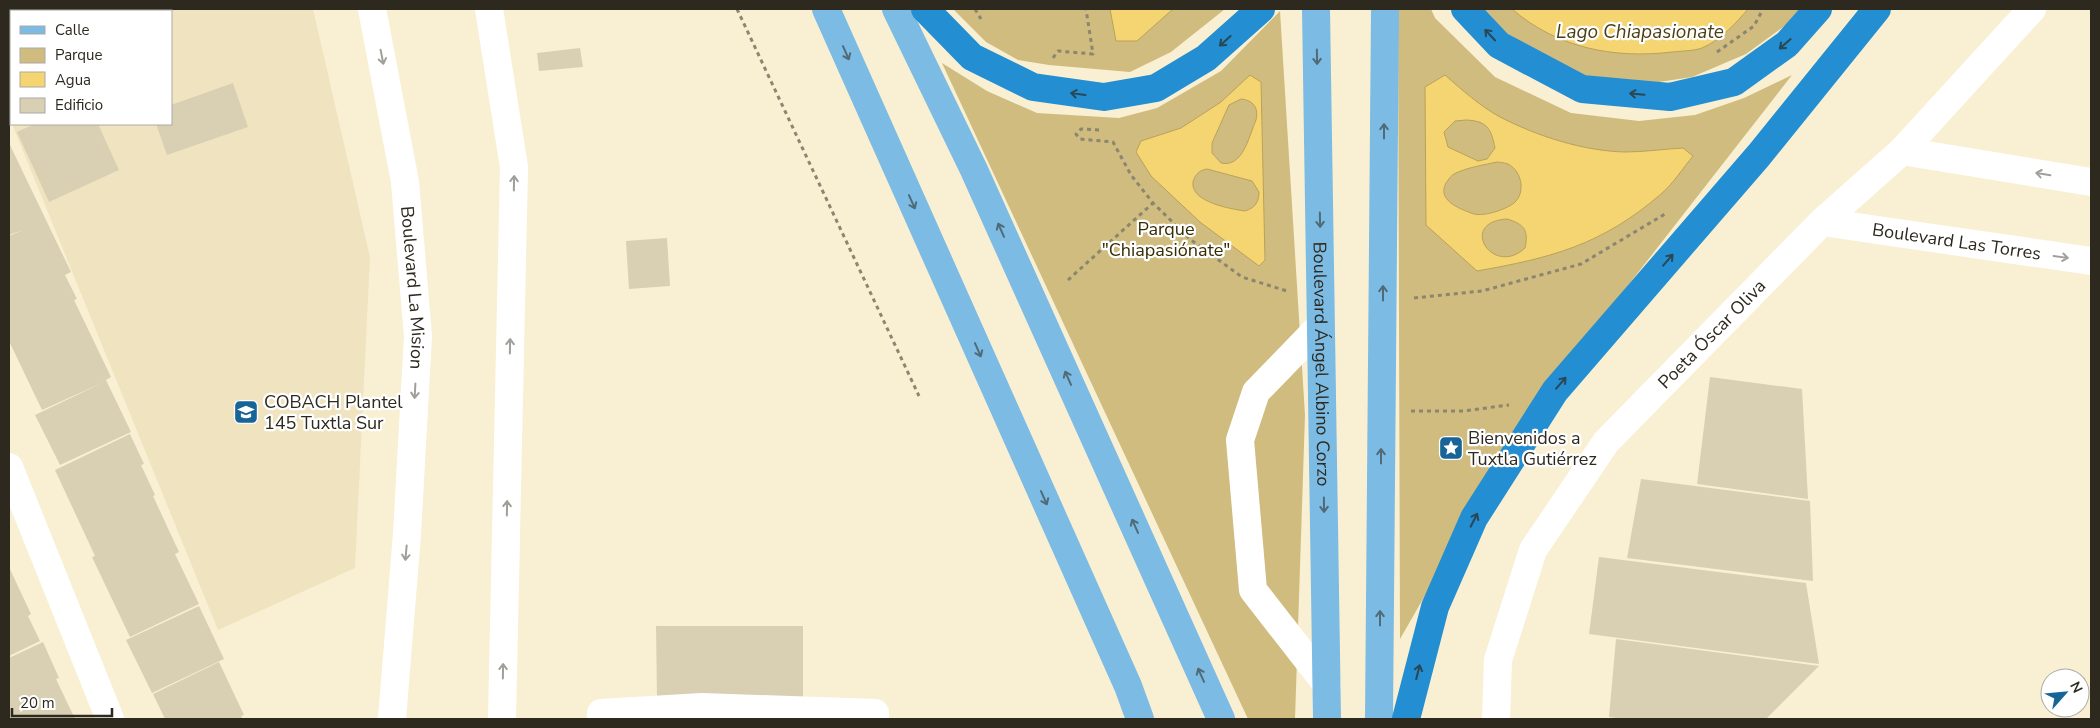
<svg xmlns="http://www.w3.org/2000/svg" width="2100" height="728" font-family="'Nunito Sans',sans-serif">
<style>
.built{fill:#f0e4c0}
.green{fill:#d0bc7e}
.water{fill:#f5d572;stroke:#b9a159;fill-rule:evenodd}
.building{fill:#d9d0b4}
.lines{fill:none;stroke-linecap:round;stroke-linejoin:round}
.path{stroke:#8b8571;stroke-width:3;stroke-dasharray:4 4;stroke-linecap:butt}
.minor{stroke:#fff;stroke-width:28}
.major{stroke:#7bbbe4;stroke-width:28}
.highway{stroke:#238ed2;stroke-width:28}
.oneway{stroke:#2a4754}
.oneway2{stroke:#506b77}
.oneway3{stroke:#a09f9a}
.labels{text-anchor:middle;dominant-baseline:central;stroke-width:4.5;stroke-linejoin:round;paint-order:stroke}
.park-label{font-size:18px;fill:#372b00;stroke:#fff}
.street-label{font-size:18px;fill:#2d291e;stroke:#fff}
.poi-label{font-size:18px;fill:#2d291e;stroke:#fff;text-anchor:start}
.water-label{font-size:19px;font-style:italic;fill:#4c3f15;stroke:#fff}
</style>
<rect width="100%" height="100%" fill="#f9f0d3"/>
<polygon class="built" points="9,9 313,9 370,257 355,568 218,630 12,124 171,124 171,11 11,11 11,121 9,115"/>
<g class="green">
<polygon points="953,9 1225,9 1171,52 1130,72 1049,65 1018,60 986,42"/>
<polygon points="1398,9 1431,9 1435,18 1495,77 1571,113 1639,121 1695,115 1744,98 1792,75 1534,406 1400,639"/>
<polygon points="1479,9 1802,9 1794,19 1746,54 1692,77 1646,84 1580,78 1509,39"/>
<polygon points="1280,11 1305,415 1295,719 1248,719 942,63 987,91 1037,113 1119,118 1157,108 1221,71"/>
</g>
<g class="water">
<polygon points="1110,9 1173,9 1137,41 1116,41"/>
<path d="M1512 9H1748C1735 24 1721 40 1702 48 1694 51 1681 51 1672 52 1614 59 1557 48 1512 9Z"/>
<path d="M1250 75 1261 82 1265 260 1259 266 1200 222 1151 176 1136 152 1141 141 1181 128 1221 102ZM1241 99C1253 100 1259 108 1256 120 1249 136 1243 168 1221 163L1212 153V143L1229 105ZM1207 169 1252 181 1259 192C1259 202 1255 208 1245 211 1231 209 1190 202 1193 182 1195 174 1200 170 1207 169Z"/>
<path d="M1445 75C1462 90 1480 106 1500 117 1537 136 1583 151 1625 152 1644 152 1664 149 1683 148L1693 156C1683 168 1673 184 1661 194 1602 245 1551 258 1477 271L1426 225 1425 87ZM1466 120C1487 121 1491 128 1495 148L1487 159 1478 161 1448 147 1444 132 1455 121ZM1497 162C1500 162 1505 163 1508 164 1522 171 1526 193 1514 203 1505 210 1481 218 1471 213 1458 208 1437 200 1446 183 1449 179 1451 175 1456 173 1469 167 1484 165 1497 162ZM1507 219C1524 224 1529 230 1525 248 1493 278 1457 222 1507 219Z"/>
</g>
<g class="building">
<polygon points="9,9 35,9 36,10 11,11 11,21 9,22"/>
<polygon points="11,42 11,94 9,89 9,43"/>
<polygon points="580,48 583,67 539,71 537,53"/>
<polygon points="233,83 248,127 167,155 156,124 171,124 171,105"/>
<polygon points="34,124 98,124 119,170 49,202 17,132"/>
<polygon points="9,143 71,272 65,275 77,299 74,300 111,377 106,380 131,432 60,465 35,415 104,382 42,410 9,341 9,236 23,230 9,235"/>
<polygon points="667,238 670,286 629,289 626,241"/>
<polygon points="1710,377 1802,389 1808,499 1697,484"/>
<polygon points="130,434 144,464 141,465 155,495 153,496 179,552 175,554 199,604 130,637 92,557 95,556 55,470"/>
<polygon points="1641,479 1810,501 1813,581 1627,558"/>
<polygon points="1599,557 1806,583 1819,664 1589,634"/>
<polygon points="9,567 31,614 28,616 40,641 9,656"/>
<polygon points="199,606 224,659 152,693 126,640"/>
<polygon points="656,626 803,626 803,698 657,698"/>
<polygon points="1616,639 1819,666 1766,719 1623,719 1609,717"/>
<polygon points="43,642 59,678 56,679 75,719 9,719 9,658"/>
<polygon points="219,662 244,715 241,716 243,719 165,719 153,694"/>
</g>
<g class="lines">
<g class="path">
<polyline points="737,9 919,396"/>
<polyline points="975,9 981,19"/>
<polyline points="1717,52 1754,26 1763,9"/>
<polyline points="1053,58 1058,51 1093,54 1086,9"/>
<polyline points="1099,130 1081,129 1076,134 1080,139 1113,142 1131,175 1153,203 1191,240 1242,277 1287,291"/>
<polyline points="1068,280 1153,203"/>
<polyline points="1414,298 1482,291 1581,264 1665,214"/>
<polyline points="1411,411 1463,411 1509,405"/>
</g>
<g class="minor">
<path id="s1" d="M372 9 405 182 418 336 407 534 392 719"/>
<polyline points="489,9 514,167 502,719"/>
<polyline points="1902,151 2091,182"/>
<path id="s2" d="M1822 222 2091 261"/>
<polyline points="1321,325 1256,392 1240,440 1253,590 1327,685"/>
<polyline points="9,467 110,719"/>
<polyline points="601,719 601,713 702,707 875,713 875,719"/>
<path id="s3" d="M1496 719 1498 660 1533 550 1606 442 1822 222 1902 151 2032 9"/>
</g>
<g class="major">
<polyline points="826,9 1128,686 1140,719"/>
<polyline points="896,9 974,170 1221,719"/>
<path id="s4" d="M1316 9 1327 719"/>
<polyline points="1379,719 1385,9"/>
</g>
<g class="highway">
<polyline points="925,9 972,57 1033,87 1104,97 1156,88 1206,58 1261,9"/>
<polyline points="1465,9 1499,45 1582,89 1670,97 1734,82 1787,44 1818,9"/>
<polyline points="1406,719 1435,607 1474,518 1555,391 1759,155 1877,9"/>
</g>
</g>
<defs><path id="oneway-shaft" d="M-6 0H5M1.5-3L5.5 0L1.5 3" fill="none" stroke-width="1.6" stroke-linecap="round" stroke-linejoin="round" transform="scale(1.25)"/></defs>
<g class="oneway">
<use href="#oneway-shaft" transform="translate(1490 35) rotate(-133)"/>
<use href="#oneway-shaft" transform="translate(1225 41) rotate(138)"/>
<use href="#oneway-shaft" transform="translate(1785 44) rotate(139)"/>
<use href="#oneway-shaft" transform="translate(1078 94) rotate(-172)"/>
<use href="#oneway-shaft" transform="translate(1637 94) rotate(-175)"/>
<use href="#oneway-shaft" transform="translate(1668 260) rotate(-49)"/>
<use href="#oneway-shaft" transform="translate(1561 383) rotate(-49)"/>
<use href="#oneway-shaft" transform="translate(1474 520) rotate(-63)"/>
<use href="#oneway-shaft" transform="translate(1418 672) rotate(-76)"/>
</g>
<g class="oneway2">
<use href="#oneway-shaft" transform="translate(846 53) rotate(66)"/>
<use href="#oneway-shaft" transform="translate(1317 57) rotate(89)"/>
<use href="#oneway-shaft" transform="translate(1384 131) rotate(-90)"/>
<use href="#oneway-shaft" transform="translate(912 202) rotate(66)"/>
<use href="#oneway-shaft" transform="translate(1320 220) rotate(89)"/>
<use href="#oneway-shaft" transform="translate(1001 230) rotate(-114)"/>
<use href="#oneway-shaft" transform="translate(1383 293) rotate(-90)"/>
<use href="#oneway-shaft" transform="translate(978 350) rotate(66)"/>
<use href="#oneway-shaft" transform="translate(1068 378) rotate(-114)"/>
<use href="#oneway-shaft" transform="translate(1381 456) rotate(-90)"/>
<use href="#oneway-shaft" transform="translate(1044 498) rotate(66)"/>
<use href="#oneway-shaft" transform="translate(1324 505) rotate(89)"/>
<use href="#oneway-shaft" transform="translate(1135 526) rotate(-114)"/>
<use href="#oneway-shaft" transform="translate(1380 618) rotate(-90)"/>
<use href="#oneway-shaft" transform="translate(1201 675) rotate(-114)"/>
</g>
<g class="oneway3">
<use href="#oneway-shaft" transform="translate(382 57) rotate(79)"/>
<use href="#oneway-shaft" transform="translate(2043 174) rotate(-171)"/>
<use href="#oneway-shaft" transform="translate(514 183) rotate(-89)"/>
<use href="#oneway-shaft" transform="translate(2061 257) rotate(8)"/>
<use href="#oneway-shaft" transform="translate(510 346) rotate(-89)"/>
<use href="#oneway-shaft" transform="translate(415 391) rotate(93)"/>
<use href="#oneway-shaft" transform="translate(507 508) rotate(-89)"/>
<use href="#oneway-shaft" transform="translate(406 553) rotate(95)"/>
<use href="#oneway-shaft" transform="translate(503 671) rotate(-89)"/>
</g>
<defs>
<symbol id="university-square" viewBox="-11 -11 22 22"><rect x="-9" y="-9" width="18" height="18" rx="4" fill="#176597" stroke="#fff"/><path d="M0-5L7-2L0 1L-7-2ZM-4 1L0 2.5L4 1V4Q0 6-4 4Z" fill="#fff"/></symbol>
<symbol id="sight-square" viewBox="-11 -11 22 22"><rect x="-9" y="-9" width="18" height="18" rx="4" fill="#176597" stroke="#fff"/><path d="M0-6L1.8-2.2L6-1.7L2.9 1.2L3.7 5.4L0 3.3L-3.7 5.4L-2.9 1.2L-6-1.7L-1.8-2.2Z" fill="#fff"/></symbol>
</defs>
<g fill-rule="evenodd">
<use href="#university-square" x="232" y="398" width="28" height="28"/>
<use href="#sight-square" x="1437" y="434" width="28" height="28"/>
</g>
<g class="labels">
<g class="park-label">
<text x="1166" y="229">Parque<tspan x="1166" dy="21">"Chiapasiónate"</tspan></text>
</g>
<g class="street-label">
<text stroke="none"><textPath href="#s2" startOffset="136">Boulevard Las Torres</textPath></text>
<text stroke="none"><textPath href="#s1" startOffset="282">Boulevard La Mision</textPath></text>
<text stroke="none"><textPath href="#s3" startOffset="456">Poeta Óscar Oliva</textPath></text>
<text stroke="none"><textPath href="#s4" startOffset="355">Boulevard Ángel Albino Corzo</textPath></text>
</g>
<g class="poi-label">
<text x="264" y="402">COBACH Plantel<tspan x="264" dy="21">145 Tuxtla Sur</tspan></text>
<text x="1468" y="438">Bienvenidos a<tspan x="1468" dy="21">Tuxtla Gutiérrez</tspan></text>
</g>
<g class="water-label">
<text x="1640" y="32">Lago Chiapasionate</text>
</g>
</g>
<rect width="2100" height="728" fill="none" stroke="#2d291e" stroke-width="20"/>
<rect x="10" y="10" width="162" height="115" fill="#ffffff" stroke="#aba9a5"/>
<rect x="20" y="26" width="25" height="8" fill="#7bbbe4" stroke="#aba9a5"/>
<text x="55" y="35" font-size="15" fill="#2d291e">Calle</text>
<rect x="20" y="48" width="25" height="15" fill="#d0bc7e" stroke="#aba9a5"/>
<text x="55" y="60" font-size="15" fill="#2d291e">Parque</text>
<rect x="20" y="72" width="25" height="15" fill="#f5d572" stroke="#aba9a5"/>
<text x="55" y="85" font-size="15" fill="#2d291e">Agua</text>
<rect x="20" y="98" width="25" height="15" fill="#d9d0b4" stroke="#aba9a5"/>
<text x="55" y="110" font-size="15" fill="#2d291e">Edificio</text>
<g transform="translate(2065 693) rotate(63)"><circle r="24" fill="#ffffff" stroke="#aba9a5"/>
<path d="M0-4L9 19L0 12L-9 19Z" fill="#176597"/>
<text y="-8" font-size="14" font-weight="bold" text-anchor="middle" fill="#2d291e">N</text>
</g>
<path d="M12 708v8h100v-8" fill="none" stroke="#2d291e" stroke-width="2.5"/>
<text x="20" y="708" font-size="15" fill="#2d291e" stroke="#ffffff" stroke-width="4" paint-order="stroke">20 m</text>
</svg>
